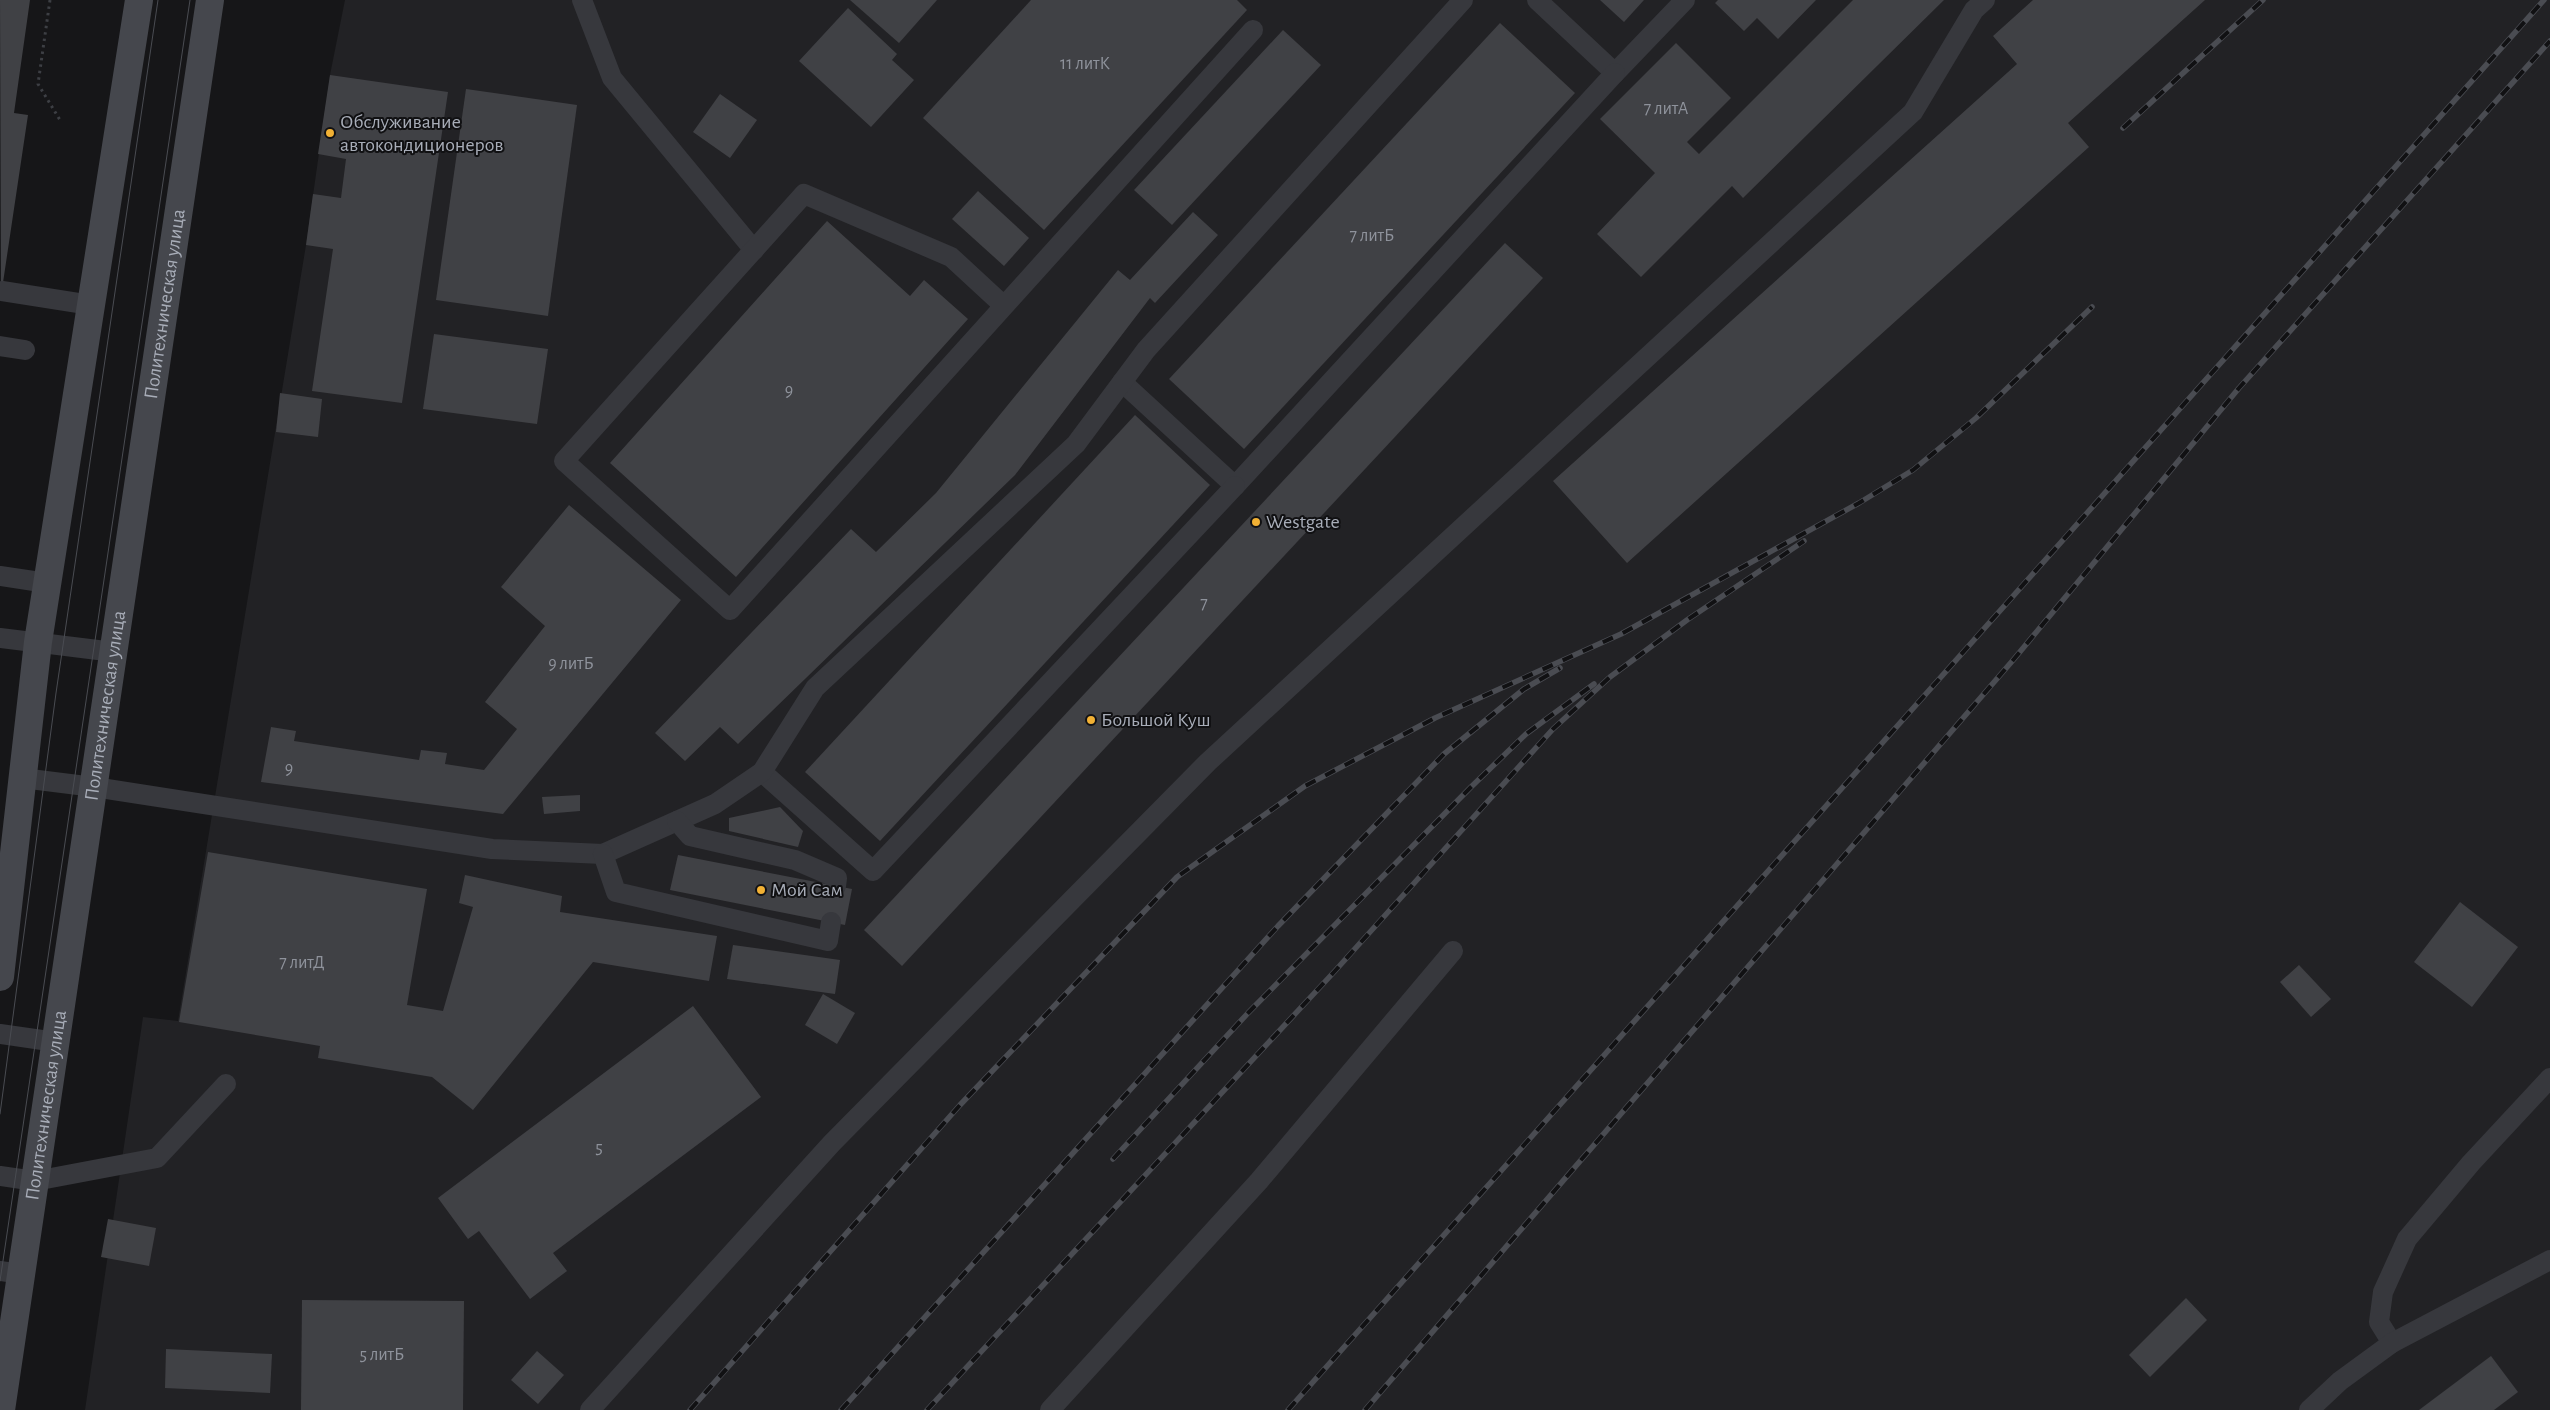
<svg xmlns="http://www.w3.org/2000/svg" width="2550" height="1410" font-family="'Alegreya Sans',sans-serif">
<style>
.built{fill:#222225}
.building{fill:#404145}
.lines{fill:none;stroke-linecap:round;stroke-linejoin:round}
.path{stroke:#3d3f44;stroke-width:3;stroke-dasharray:2.5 4;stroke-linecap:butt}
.service{stroke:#37383d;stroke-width:20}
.secondary{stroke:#45474d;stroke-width:28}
.tram{stroke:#4a4c52;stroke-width:1}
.rail-casing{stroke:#4a4c52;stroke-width:5.5}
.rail{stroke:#111113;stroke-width:4;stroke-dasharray:11;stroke-linecap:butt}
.poi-dot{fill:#f2b134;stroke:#111113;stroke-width:2}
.labels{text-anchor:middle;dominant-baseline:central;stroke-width:4;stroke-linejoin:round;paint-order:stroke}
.number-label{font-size:18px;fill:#8e929b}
.poi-label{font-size:20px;fill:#a8adb8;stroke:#111113;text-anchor:start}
.street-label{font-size:20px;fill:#a8adb8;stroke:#111113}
</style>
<rect width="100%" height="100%" fill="#161618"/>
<polygon class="built" points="345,0 2550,0 2550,1410 85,1410 143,1017 178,1021 306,245 330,75"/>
<g class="building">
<polygon points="0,0 30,0 14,113 28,115 1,296"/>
<polygon points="850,0 937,0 899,43"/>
<polygon points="1031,0 1237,0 1247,10 1044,230 923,118"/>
<polygon points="1600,0 1644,0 1624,22"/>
<polygon points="1718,0 1816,0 1778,39 1757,18 1744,31 1715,3"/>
<polygon points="1853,0 1944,0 1743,198 1732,186 1641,277 1597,234 1655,173 1600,119 1676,43 1731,98 1687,142 1699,154"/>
<polygon points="2033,0 2205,0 2068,123 2089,147 1627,563 1553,481 2017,64 1993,36"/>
<polygon points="848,8 897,54 892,60 914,80 871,127 799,61"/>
<polygon points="1500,23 1575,93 1244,449 1169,379"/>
<polygon points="1283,30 1321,65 1172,225 1134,190"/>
<polygon points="330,75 448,92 402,403 312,391 333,249 306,245 313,194 341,198 346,159 318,154"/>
<polygon points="466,89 577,105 548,316 436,300"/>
<polygon points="720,94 757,120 730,158 693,132"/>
<polygon points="978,191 1029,238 1004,266 952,219"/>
<polygon points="1193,212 1218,235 1155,303 1150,298 1015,475 738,744 720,727 685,761 655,733 851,529 876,552 936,493 1118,270 1130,280"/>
<polygon points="827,221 910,296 924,280 968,319 736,577 610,463"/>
<polygon points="1505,243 1543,278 902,966 864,930"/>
<polygon points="434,334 548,349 537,424 423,409"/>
<polygon points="280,393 322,399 318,437 276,432"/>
<polygon points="1135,415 1210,485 880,841 805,772"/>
<polygon points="569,505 681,600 503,814 261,782 271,727 296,731 294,741 419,760 421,750 447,753 445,764 484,770 517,729 485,702 545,626 501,587"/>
<polygon points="580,795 580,811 544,814 542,797"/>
<polygon points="780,807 803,831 798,847 729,831 729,818"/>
<polygon points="208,852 427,889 407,1005 443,1011 473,907 459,903 465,875 562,896 560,912 717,936 709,981 593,962 473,1110 432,1077 318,1058 320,1046 179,1022"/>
<polygon points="678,855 852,889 845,925 670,890"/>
<polygon points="2460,902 2518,947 2472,1007 2414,962"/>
<polygon points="733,945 840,960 835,994 727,979"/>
<polygon points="2299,965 2331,999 2311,1017 2280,982"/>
<polygon points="823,994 855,1013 837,1044 805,1025"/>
<polygon points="693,1006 761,1097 553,1253 567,1271 530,1299 479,1231 468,1239 438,1198"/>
<polygon points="108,1219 156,1228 149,1266 101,1257"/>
<polygon points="2186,1298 2207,1320 2150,1377 2129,1355"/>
<polygon points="302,1300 464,1301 463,1410 301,1410"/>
<polygon points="166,1349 272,1354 270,1393 165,1388"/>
<polygon points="537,1351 564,1375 538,1404 511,1380"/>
<polygon points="2491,1356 2518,1392 2494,1410 2419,1410"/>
</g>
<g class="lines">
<polyline class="path" points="50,0 38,84 60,120"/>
<g class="service">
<polyline points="582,0 612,78 754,250"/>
<polyline points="1537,0 1615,73 1685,0"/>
<polyline points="2,291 91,305"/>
<polyline points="1003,305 951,257 804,194 564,461 730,610 1253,30"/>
<polyline points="0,346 25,350"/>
<polyline points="1122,382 1235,486 1615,73"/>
<polyline points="0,576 47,583"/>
<polyline points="0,638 114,652"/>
<polyline points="762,772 873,871 1235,486"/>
<polyline points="22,778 94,787 492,849 603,854 715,804 762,772 815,688 1076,444 1146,350 1463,0"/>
<polyline points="677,821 690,836 795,860 837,878 836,886"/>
<polyline points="603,854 616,892 828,941 831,922"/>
<polyline points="0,1034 56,1042"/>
<polyline points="0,1176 35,1181 157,1158 226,1084"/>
<polyline points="0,1271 21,1274"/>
<polyline points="2392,1343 2379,1322 2383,1292 2407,1239 2471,1163 2550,1078"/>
<polyline points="590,1410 832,1143 1208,762 1913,112 1974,10 1985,0"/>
<polyline points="1050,1410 1259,1181 1453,951"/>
<polyline points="2309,1410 2340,1381 2392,1343 2550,1260"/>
</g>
<g class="secondary">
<polyline points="0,977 38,642 139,0"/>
<path id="s1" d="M1 1410 210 0"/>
</g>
<g class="tram">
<polyline points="0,1114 56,693 158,0"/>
<polyline points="0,1281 190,0"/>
</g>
<defs>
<g id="rail">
<polyline points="2123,128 2263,0"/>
<polyline points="1113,1159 1248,1013 1471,787 1526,734 1594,684"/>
<polyline points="690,1410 960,1105 1177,877 1305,786 1435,718 1621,634 1859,503 1913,470 1976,418 2092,307"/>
<polyline points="841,1410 1278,926 1444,754 1524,689 1560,668"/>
<polyline points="927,1410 1334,972 1553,729 1610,677 1687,620 1804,541"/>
<polyline points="1288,1410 2544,0"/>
<polyline points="1365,1410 2014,659 2239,388 2550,41"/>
</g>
</defs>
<use href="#rail" class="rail-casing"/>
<use href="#rail" class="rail"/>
</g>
<g class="poi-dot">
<circle cx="330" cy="133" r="5"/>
<circle cx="1256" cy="522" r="5"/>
<circle cx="1091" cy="720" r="5"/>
<circle cx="761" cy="890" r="5"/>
</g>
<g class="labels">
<g class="number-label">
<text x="1085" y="64">11 литК</text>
<text x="1666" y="109">7 литА</text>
<text x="1372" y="236">7 литБ</text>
<text x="789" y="391">9</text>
<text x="1204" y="604">7</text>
<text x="571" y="664">9 литБ</text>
<text x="289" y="769">9</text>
<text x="302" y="963">7 литД</text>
<text x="599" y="1148">5</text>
<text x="382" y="1355">5 литБ</text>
</g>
<g class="poi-label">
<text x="340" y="122">Обслуживание<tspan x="340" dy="23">автокондиционеров</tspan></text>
<text x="1266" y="522">Westgate</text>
<text x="1101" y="720">Большой Куш</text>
<text x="771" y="890">Мой Сам</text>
</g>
<g class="street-label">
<text stroke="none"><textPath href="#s1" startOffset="1118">Политехническая улица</textPath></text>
<text stroke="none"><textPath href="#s1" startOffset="712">Политехническая улица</textPath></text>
<text stroke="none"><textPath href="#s1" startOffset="308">Политехническая улица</textPath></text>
</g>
</g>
</svg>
